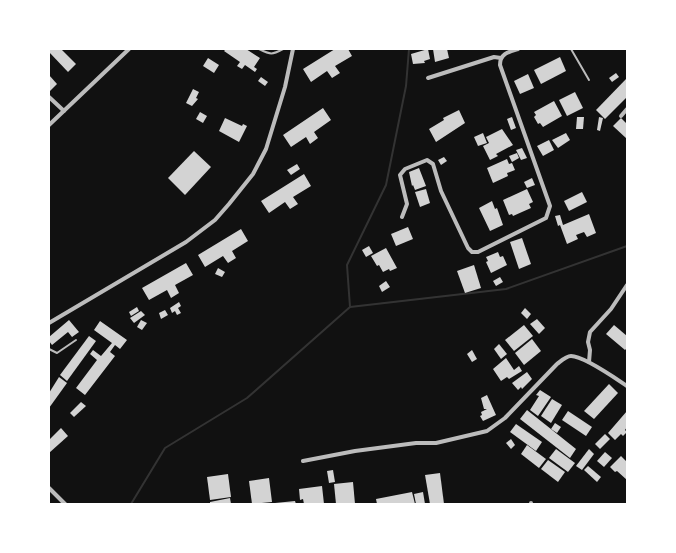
<svg xmlns="http://www.w3.org/2000/svg" width="676" height="553" font-family="Signika,sans-serif">
<style>
.lines{fill:none;stroke-linecap:round;stroke-linejoin:round}
.stream{stroke:#333;stroke-width:2}
.building{fill:#d3d3d3}
.service{stroke:#bcbcbc;stroke-width:2}
.minor{stroke:#bcbcbc;stroke-width:4}
</style>
<rect width="100%" height="100%" fill="#111"/>
<g class="lines">
<g class="stream">
<polyline points="350,307 506,289 627,246"/>
<polyline points="350,307 347,265 386,185 406,86 409,49"/>
<polyline points="131,504 165,448 247,398 350,307"/>
</g>
</g>
<g class="building">
<polygon points="49,49 61,49 76,64 68,72 49,52"/>
<polygon points="226,49 246,49 260,58 254,67 257,69 255,72 245,65 242,69 237,66 240,62 224,51"/>
<polygon points="335,49 348,49 352,56 335,66 340,73 332,78 327,71 311,82 303,69"/>
<polygon points="428,49 430,59 424,61 425,63 413,64 411,54"/>
<polygon points="433,49 447,49 449,58 435,62"/>
<polygon points="560,57 566,71 541,84 534,70"/>
<polygon points="208,58 219,65 214,73 203,66"/>
<polygon points="616,73 619,77 612,82 609,78"/>
<polygon points="528,74 534,88 520,94 514,81"/>
<polygon points="49,75 57,84 49,92"/>
<polygon points="261,77 268,82 265,86 258,81"/>
<polygon points="627,78 627,97 605,119 596,110"/>
<polygon points="193,89 199,92 196,98 198,99 192,106 186,103"/>
<polygon points="575,92 583,108 567,116 559,100"/>
<polygon points="554,101 562,116 543,127 540,123 538,124 534,117 536,115 534,112"/>
<polygon points="323,108 331,120 314,132 318,138 310,144 306,137 291,147 283,135"/>
<polygon points="459,110 465,123 436,142 429,129 444,120 443,118"/>
<polygon points="200,112 207,116 203,123 196,119"/>
<polygon points="512,117 516,128 511,130 507,119"/>
<polygon points="577,117 584,117 583,129 576,129"/>
<polygon points="599,117 603,118 600,131 597,130"/>
<polygon points="225,118 242,126 243,124 247,126 239,142 219,131"/>
<polygon points="621,118 627,124 627,139 613,126"/>
<polygon points="502,129 513,145 496,154 498,156 490,160 483,146 489,143 486,137"/>
<polygon points="483,133 487,143 478,146 474,137"/>
<polygon points="566,133 570,140 558,148 552,140"/>
<polygon points="549,140 554,150 543,156 537,146"/>
<polygon points="522,148 527,158 521,160 516,150"/>
<polygon points="194,151 211,167 185,195 168,178"/>
<polygon points="517,153 519,158 512,162 509,156"/>
<polygon points="444,157 447,161 441,165 438,160"/>
<polygon points="507,159 509,164 512,163 515,170 507,173 508,176 493,183 487,168"/>
<polygon points="297,164 300,169 291,175 287,170"/>
<polygon points="419,168 426,186 415,190 413,185 412,186 409,172"/>
<polygon points="304,174 311,186 293,197 298,204 290,209 285,202 269,213 261,201"/>
<polygon points="532,178 535,185 527,188 524,182"/>
<polygon points="426,189 430,203 420,207 415,192"/>
<polygon points="527,189 533,202 529,204 531,208 513,216 512,214 509,215 503,200"/>
<polygon points="582,192 587,202 569,211 564,201"/>
<polygon points="492,201 495,209 497,208 503,225 490,231 479,208"/>
<polygon points="589,214 596,233 587,237 584,232 576,235 578,239 567,244 560,225 558,226 555,216 560,215 563,225"/>
<polygon points="408,227 413,239 396,246 391,234"/>
<polygon points="241,229 248,241 232,251 236,258 228,263 223,256 205,267 198,255"/>
<polygon points="522,238 531,264 519,269 510,242"/>
<polygon points="369,246 373,253 366,257 362,250"/>
<polygon points="386,248 397,268 390,271 389,269 383,272 379,265 377,266 371,256"/>
<polygon points="498,252 500,257 503,256 507,265 491,273 486,262 488,261 486,257"/>
<polygon points="186,263 193,275 175,285 179,293 171,298 167,290 149,300 142,288"/>
<polygon points="474,265 481,288 465,293 457,271"/>
<polygon points="218,268 225,272 222,277 215,274"/>
<polygon points="500,277 503,282 496,286 493,281"/>
<polygon points="386,281 390,287 382,292 379,286"/>
<polygon points="179,302 181,306 178,308 181,313 177,315 175,311 172,313 170,308"/>
<polygon points="137,307 139,311 131,316 129,312"/>
<polygon points="525,308 531,314 527,319 521,313"/>
<polygon points="165,310 168,315 161,319 159,313"/>
<polygon points="141,311 145,315 134,323 130,318"/>
<polygon points="537,319 545,328 539,334 530,324"/>
<polygon points="69,320 79,332 72,337 68,332 52,345 49,341 49,337"/>
<polygon points="141,320 147,323 142,330 137,327"/>
<polygon points="100,321 127,340 120,349 115,345 110,352 115,356 85,395 76,388 97,360 90,354 93,350 101,356 112,343 94,330"/>
<polygon points="524,325 533,336 514,351 505,340"/>
<polygon points="614,325 627,336 627,348 625,350 606,334"/>
<polygon points="89,336 96,341 67,381 60,375"/>
<polygon points="532,339 541,351 524,365 515,353"/>
<polygon points="499,344 507,354 501,359 494,349"/>
<polygon points="472,350 477,359 472,362 467,354"/>
<polygon points="506,358 514,370 519,366 522,371 509,379 507,377 501,381 493,369"/>
<polygon points="527,372 532,379 522,389 521,387 518,390 512,383"/>
<polygon points="59,377 67,383 49,408 49,393"/>
<polygon points="609,384 618,393 594,419 584,411"/>
<polygon points="540,390 551,397 538,416 530,410 539,396 536,395"/>
<polygon points="487,395 496,415 483,421 480,416 482,415 481,412 487,409 484,409 481,398"/>
<polygon points="552,399 562,405 551,423 541,416"/>
<polygon points="81,402 86,406 74,417 70,413"/>
<polygon points="527,410 576,449 570,458 520,419"/>
<polygon points="568,411 592,427 586,436 562,420"/>
<polygon points="627,411 627,427 625,430 627,432 623,436 621,434 615,440 608,433"/>
<polygon points="555,423 561,427 557,433 551,429"/>
<polygon points="516,424 542,442 536,451 510,432"/>
<polygon points="61,428 68,436 49,453 49,440"/>
<polygon points="605,434 610,439 600,449 595,444"/>
<polygon points="511,439 515,445 511,449 506,443"/>
<polygon points="527,445 546,459 539,468 521,454"/>
<polygon points="556,449 575,463 568,472 549,458"/>
<polygon points="589,449 594,454 582,470 576,466"/>
<polygon points="605,452 612,458 604,467 597,461"/>
<polygon points="621,456 627,462 627,480 617,471 615,472 610,467"/>
<polygon points="548,460 565,472 558,482 541,469"/>
<polygon points="588,466 601,477 597,482 584,470"/>
<polygon points="333,470 335,482 329,483 327,471"/>
<polygon points="440,473 444,504 430,504 425,475"/>
<polygon points="228,474 231,497 210,500 207,477"/>
<polygon points="269,478 272,502 252,504 249,481"/>
<polygon points="353,482 355,504 336,504 334,484"/>
<polygon points="322,486 324,504 304,504 303,499 300,500 299,489"/>
<polygon points="412,492 415,504 377,504 376,499"/>
<polygon points="423,492 425,504 416,504 414,494"/>
<polygon points="230,498 231,504 210,504 210,502"/>
<polygon points="295,501 296,504 275,504 275,503"/>
</g>
<g class="lines">
<g class="service">
<path d="M259 49C271 55 272 55 283 49"/>
<polyline points="571,49 589,80"/>
<polyline points="49,349 57,353 76,340"/>
</g>
<g class="minor">
<polyline points="428,78 494,57 501,58"/>
<polyline points="49,97 64,111"/>
<polyline points="621,116 627,109"/>
<polyline points="49,125 129,49"/>
<path d="M402 217 407 204 400 175 405 169 427 160 433 164 441 191 468 248 472 252H478L546 218 550 206 500 65C500 54 508 52 518 49"/>
<polyline points="49,323 186,242 215,220 229,204 253,174 266,149 285,87 293,49"/>
<polyline points="589,362 590,350 588,342 590,332 611,309 627,285"/>
<path d="M303 461 355 451 416 443H436L487 431 505 418 557 364C561 361 566 356 571 356 584 356 615 378 627 386"/>
<polyline points="49,488 65,504"/>
<polyline points="531,503 531,504"/>
</g>
</g>
<rect width="676" height="553" fill="none" stroke="#ffffff" stroke-width="100"/>
</svg>
